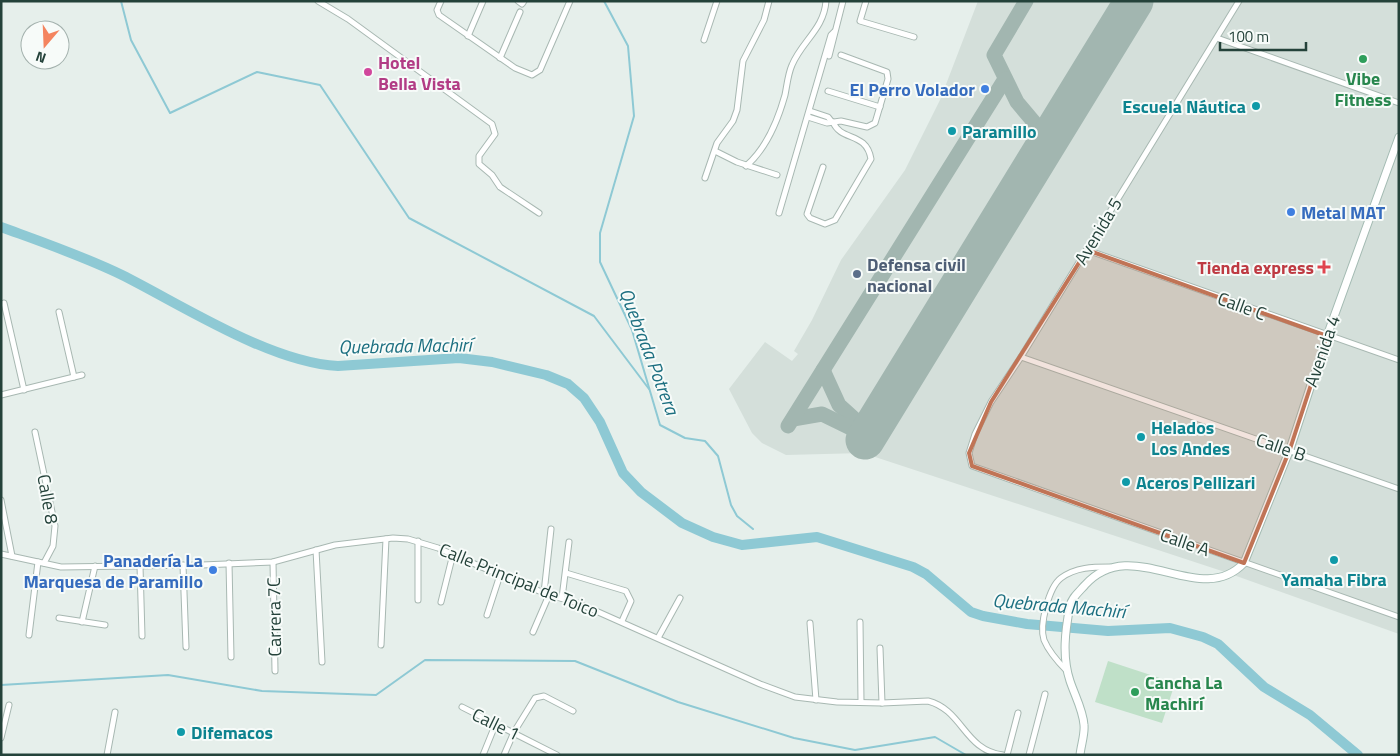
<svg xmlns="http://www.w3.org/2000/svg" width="1400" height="756" font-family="'Titillium Web',sans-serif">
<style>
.built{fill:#d4dfda}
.green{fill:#bfe0c8}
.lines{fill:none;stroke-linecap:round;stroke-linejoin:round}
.stream{stroke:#8ec9d4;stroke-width:2}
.river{stroke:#8ec9d4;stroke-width:10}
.taxiway{stroke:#a2b6b0;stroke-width:15}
.runway{stroke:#a2b6b0;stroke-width:39}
.street-casing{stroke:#a8b8b2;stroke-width:7}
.secondary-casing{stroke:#a4bbb3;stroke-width:9}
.street{stroke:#fff;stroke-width:5}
.secondary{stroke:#fff;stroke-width:7}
.marked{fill:#c07456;fill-opacity:0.2;stroke:#c07456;stroke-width:4;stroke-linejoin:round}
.leisure-dot{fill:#2e9e5b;stroke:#f7fbf9;stroke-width:2}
.hotel-dot{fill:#d1479c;stroke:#f7fbf9;stroke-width:2}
.shop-dot{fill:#3f7fe0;stroke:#f7fbf9;stroke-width:2}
.culture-dot{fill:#0f9aa8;stroke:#f7fbf9;stroke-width:2}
.health-dot{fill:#e0444e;stroke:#f7fbf9;stroke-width:2}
.service-dot{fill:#5c6f8a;stroke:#f7fbf9;stroke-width:2}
.labels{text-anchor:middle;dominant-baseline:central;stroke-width:4;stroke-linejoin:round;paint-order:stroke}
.hotel-label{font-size:18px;font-weight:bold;fill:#b23c85;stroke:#f7fbf9;text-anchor:start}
.leisure-label{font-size:18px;font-weight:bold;fill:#27864d;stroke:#f7fbf9}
.shop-label{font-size:18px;font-weight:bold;fill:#366cbe;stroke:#f7fbf9;text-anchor:end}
.culture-label{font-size:18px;font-weight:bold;fill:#0d838f;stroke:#f7fbf9;text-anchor:start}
.street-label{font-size:18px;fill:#24423a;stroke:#f7fbf9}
.service-label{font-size:18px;font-weight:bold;fill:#4e5e75;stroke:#f7fbf9;text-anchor:start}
.health-label{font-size:18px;font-weight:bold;fill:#be3a42;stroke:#f7fbf9;text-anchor:end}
.water-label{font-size:19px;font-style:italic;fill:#1c6f80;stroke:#f7fbf9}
</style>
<rect width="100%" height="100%" fill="#e6efeb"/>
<polygon class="built" points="978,1 1399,1 1399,634 1228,573 863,453 786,455 762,443 752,433 729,389 765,342 792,361 798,354 794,351 812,320 841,260 905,170 940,100"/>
<polygon class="green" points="1108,661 1175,683 1162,723 1095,702"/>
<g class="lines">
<g class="stream">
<polyline points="121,1 131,40 170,113 257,72 320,85 409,218 594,316 649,389"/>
<polyline points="604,1 628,46 634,116 600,233 600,262 632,330 660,425 685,438 705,441 718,456 731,505 737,516 753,529"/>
<polyline points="1,685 168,675 262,691 376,695 425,660 575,661 678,702 794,738 855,750 935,737 966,755"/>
</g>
<path class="river" d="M1 227C42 242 83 256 122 275 182 305 271 363 338 366L459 358 492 362 546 375 568 384 584 398 600 422 623 473 641 492 682 523 713 537 742 545 817 537 913 567 926 574 971 612 983 616 1027 624 1108 631 1170 628 1203 637 1218 644 1264 687 1310 715 1358 755"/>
<g class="taxiway">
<polyline points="1026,1 994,55 1017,102 1049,140"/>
<polyline points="823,370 839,405 870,433"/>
<polyline points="793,419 822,414 861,433"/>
<polyline points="788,426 1005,79"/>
</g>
<polyline class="runway" points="865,440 1134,1"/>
<defs>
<g id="street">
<polyline points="318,1 348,19 492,124 495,134 479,156 479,164 492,175 500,187 539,213"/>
<polyline points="441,1 437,10 439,15 515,68 532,75 540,70 570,1"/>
<polyline points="518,1 522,4 524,1"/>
<polyline points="866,1 860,21 914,37"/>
<polyline points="1239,1 1021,357 991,402 975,434 969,453 972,466 1399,617"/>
<polyline points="468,36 483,1"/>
<polyline points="1217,38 1399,103"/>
<polyline points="704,40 717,1"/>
<polyline points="829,56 843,1"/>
<polyline points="500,58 520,12"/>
<polyline points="828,91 880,107"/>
<polyline points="810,111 828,117 832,122"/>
<polyline points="808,117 827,123 841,121 867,127 875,123 888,79 887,72 841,55"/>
<polyline points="715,151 737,162 777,175"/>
<path d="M746 166C766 149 778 120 785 95 787 85 788 74 792 65 802 41 824 29 826 1"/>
<path d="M823 167 807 214 810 218 825 224 835 220 871 159C866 131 841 142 833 122"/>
<polyline points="705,178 717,143 733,121 737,110 743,61 764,20 769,1"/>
<polyline points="779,213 831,35 834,32"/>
<polyline points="1087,250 1399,360"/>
<polyline points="4,303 24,390"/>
<polyline points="59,312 74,377"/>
<polyline points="1021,357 1399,489"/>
<polyline points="1,395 82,375"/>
<polyline points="35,432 55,526 53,546 44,563"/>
<polyline points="1,500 12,556"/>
<polyline points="316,550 322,662"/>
<path d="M1 554 61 567 202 565 273 562 335 545 393 538 408 539 438 548 500 575 549 595 578 603 760 684 795 697 837 702 882 703 928 701C963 710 964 750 1003 755"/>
<polyline points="273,562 275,671"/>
<polyline points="229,563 231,657"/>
<polyline points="183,565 186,647"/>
<polyline points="140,566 142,636"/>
<polyline points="566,573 626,591 631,601 622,621"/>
<polyline points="544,593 551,529"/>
<polyline points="562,598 569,542"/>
<polyline points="418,600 418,541"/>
<polyline points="441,602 453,554"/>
<polyline points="487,615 500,575"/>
<polyline points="59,618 105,625"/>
<polyline points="82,622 95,566"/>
<polyline points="860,622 861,702"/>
<polyline points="810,623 816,700"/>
<polyline points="533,632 549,595"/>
<polyline points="29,635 38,562"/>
<polyline points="658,638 680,598"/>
<polyline points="381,645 386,539"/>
<polyline points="880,648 882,703"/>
<path d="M1067 671C1057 661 1049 652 1044 640 1039 625 1049 587 1061 578 1076 567 1093 567 1110 567"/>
<polyline points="462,707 557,755"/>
<polyline points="1,738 9,705"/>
<polyline points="107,755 115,712"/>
<polyline points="483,755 496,723"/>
<polyline points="504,755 514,732 535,698 544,696 573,711"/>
<polyline points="1007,755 1018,713"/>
<polyline points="1029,755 1045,694"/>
</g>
<path id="secondary" d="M1080 755C1081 745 1085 734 1084 725 1083 710 1075 696 1070 681 1062 657 1065 631 1070 606 1071 598 1080 591 1085 585 1133 532 1199 610 1244 563L1290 449 1327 336 1399 137"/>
</defs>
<use href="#street" class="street-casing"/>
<use href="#secondary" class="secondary-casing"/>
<use href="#street" class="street"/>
<use href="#secondary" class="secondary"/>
</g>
<path class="marked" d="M1087 250 1327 336 1290 449 1244 563 972 466 969 453 991 402Z"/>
<g class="leisure-dot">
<circle cx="1363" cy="59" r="5"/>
<circle cx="1135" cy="692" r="5"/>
</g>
<circle class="hotel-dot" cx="368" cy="72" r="5"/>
<g class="shop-dot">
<circle cx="985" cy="89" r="5"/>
<circle cx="1291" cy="212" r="5"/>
<circle cx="213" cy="570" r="5"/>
</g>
<g class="culture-dot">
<circle cx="1256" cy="106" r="5"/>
<circle cx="952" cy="131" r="5"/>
<circle cx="1141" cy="437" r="5"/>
<circle cx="1126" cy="482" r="5"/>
<circle cx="1334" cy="560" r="5"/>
<circle cx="181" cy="732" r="5"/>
</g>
<path class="health-dot" d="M1321.5 259.5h5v5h5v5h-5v5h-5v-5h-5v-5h5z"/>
<circle class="service-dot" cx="857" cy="274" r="5"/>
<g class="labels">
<g class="hotel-label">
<text x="378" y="62">Hotel<tspan x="378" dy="21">Bella Vista</tspan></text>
</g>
<g class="leisure-label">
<text x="1363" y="78">Vibe<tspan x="1363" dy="21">Fitness</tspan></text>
<text x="1145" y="682" text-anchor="start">Cancha La<tspan x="1145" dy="21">Machirí</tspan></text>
</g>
<g class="shop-label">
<text x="975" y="89">El Perro Volador</text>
<text x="1301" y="212" text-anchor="start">Metal MAT</text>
<text x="203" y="560">Panadería La<tspan x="203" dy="21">Marquesa de Paramillo</tspan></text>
</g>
<g class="culture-label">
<text x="1246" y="106" text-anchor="end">Escuela Náutica</text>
<text x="962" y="131">Paramillo</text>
<text x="1151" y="427">Helados<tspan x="1151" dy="21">Los Andes</tspan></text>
<text x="1136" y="482">Aceros Pellizari</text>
<text x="1334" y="579" text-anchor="middle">Yamaha Fibra</text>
<text x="191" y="732">Difemacos</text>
</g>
<g class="street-label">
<text transform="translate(1098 231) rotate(-59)">Avenida 5</text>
<text transform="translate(1242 306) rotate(20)">Calle C</text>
<text transform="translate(1322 351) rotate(-71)">Avenida 4</text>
<text transform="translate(1281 447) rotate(19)">Calle B</text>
<text transform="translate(48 499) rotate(80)">Calle 8</text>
<text transform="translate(1185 542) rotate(19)">Calle A</text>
<text transform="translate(519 580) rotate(22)">Calle Principal de Toico</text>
<text transform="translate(274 617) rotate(-91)">Carrera 7C</text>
<text transform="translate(496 724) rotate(26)">Calle 1</text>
</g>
<g class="service-label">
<text x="867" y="264">Defensa civil<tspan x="867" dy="21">nacional</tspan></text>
</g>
<g class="health-label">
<text x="1314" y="267">Tienda express</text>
</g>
<g class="water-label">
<text transform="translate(405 345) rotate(-1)">Quebrada Machirí</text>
<text transform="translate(650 351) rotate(69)">Quebrada Potrera</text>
<text transform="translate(1059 605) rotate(5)">Quebrada Machirí</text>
</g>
</g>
<rect width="1400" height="756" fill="none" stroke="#24423a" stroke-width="5"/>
<g transform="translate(45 45) rotate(199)"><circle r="24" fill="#f7fbf9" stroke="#a3b1ad"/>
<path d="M0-4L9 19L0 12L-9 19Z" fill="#f4845f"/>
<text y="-8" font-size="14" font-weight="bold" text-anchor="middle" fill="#24423a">N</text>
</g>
<path d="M1220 42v8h86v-8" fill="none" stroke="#24423a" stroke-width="2.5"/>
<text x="1228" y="42" font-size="15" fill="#24423a" stroke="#f7fbf9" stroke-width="4" paint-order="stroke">100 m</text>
</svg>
